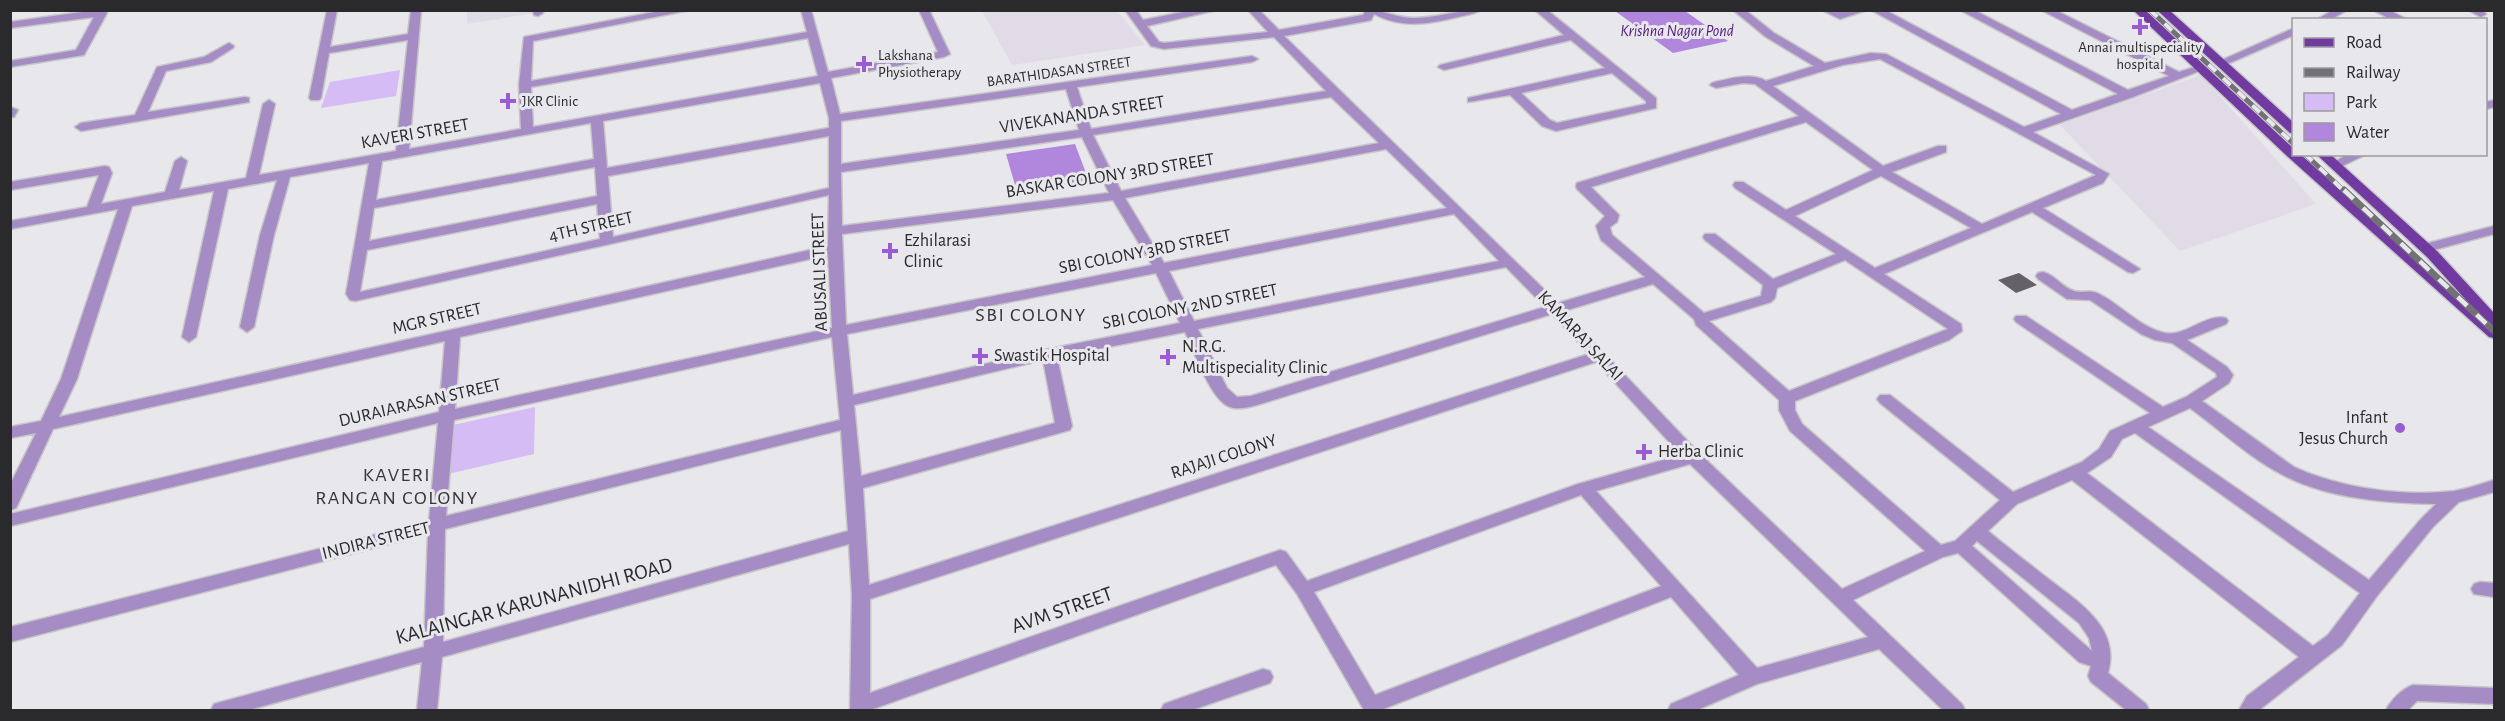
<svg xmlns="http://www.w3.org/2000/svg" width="2505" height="721" font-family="'Alegreya Sans',sans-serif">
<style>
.built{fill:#e0dbe7}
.green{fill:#d5bcf5}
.water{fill:#b087dd}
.building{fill:#646266}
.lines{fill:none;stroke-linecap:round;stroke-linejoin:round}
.minor-casing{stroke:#c6c5c8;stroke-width:3}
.major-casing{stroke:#c6c5c8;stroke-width:3}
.minor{fill:#a68cc4;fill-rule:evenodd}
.major{fill:#703aa1;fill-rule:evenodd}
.rail-far1-casing{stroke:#727174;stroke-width:5}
.rail-casing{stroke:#727174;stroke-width:7}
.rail-far1{stroke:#e8e7eb;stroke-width:4;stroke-dasharray:10;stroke-linecap:butt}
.rail{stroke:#e8e7eb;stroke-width:4.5;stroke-dasharray:13;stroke-linecap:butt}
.poi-dot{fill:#995cd3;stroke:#e8e7eb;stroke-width:2}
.labels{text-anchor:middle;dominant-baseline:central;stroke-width:6;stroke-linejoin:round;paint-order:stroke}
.far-poi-label{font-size:15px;fill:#2a292b;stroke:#e8e7eb;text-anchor:start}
.far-street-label{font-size:15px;fill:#2a292b;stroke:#e8e7eb}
.far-water-label{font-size:16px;font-style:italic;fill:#52187e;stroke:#e8e7eb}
.street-label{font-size:18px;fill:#2a292b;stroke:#e8e7eb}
.poi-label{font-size:18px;fill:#2a292b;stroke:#e8e7eb;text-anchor:start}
.neighbourhood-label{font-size:20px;letter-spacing:1.5px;fill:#373639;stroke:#e8e7eb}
.near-street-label{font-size:21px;fill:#2a292b;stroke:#e8e7eb}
</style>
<rect width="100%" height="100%" fill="#e8e7eb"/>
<g class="built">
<polygon points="467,11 546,11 467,24"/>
<polygon points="982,11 1117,11 1145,45 1012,65"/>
<polygon points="2201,75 2316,204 2180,251 2060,125"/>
</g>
<g class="green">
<polygon points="400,70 396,96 321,108 330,82"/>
<polygon points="535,407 534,454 448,474 453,425"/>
</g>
<g class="water">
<polygon points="1615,11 1685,11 1728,41 1673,53"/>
<polygon points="1075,144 1089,181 1017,192 1006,154"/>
</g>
<polygon class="building" points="2019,273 2037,285 2016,293 1998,280"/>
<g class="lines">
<defs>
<g id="minor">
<polygon points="97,10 105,10 107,13 84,55 10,67 10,61 76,50 94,17 10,28 10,22"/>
<path d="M327 10H337L330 47 408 34 411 10H421L409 149 521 129 519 85 524 37 665 10H690L533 41 531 81 807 32 801 10H811L828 72 938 52 919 10H929L950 54 944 57 831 78 840 114 1252 56 1258 59 1252 62 1077 87 1091 129 1326 91 1274 37 1164 49 1151 46 1125 10H1136L1143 20 1193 10H1217L1147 26 1159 42 1164 43 1268 32 1248 10H1259L1279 30 1363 15 1366 10C1383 10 1397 18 1414 18 1436 18 1458 10 1481 10 1475 14 1466 15 1458 17 1429 24 1402 29 1374 14L1371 20 1367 21 1284 36 1558 303 1645 277 1601 240 1596 226 1605 216 1577 189 1576 186 1577 183 1799 116 1755 84 1743 83 1716 88 1710 85 1712 83C1728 79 1751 72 1766 81L1814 66 1766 37 1733 10H1745L1774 33 1825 63 1871 53 1886 54 2024 127 2061 114 1871 10H1885L2072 110 2118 94 1960 10H1974L2128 90 2169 76 2041 10H2055L2179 72 2201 65 2207 68 2133 97 2033 132 2109 174 2103 183 2043 208 2140 269 2133 273 2128 272 2032 212 1884 274 1961 324 1962 331 1949 340 1795 401V410L1802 424 1941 545 1955 541 2000 500 1880 403 1877 399 1880 395H1890L2013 492 2082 462 2099 449 2110 431 2150 413 2016 322 2014 319 2016 316H2026L2163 407 2186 397 2217 377 2216 373 2172 343 2155 340 2141 334 2090 300 2067 299 2038 279 2036 276 2038 273 2043 272C2055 275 2063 288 2074 291 2084 294 2090 288 2101 295 2122 306 2141 328 2165 333 2186 337 2206 313 2226 318L2228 321 2226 324 2187 340 2227 367 2233 375 2229 383 2202 401 2294 467C2340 488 2403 497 2454 491 2467 489 2481 484 2494 480V492L2459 502 2433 527 2377 596 2342 645 2259 710H2239L2247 696 2299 657 2072 480 2017 504 1988 531C2007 547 2027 562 2046 577 2078 602 2121 627 2108 673L2146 704 2149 710H2126L2091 682 2088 676 2091 666 2079 662 1958 553 1943 557 1853 600 1962 704 1965 710H1943L1879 649 1757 684 1697 710H1668L1671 704 1739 675 1671 597 1383 709 1384 710H1364L1297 594 1276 565 870 710H850L852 595 849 544 442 657 437 710H417L422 662 249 710H211L214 704 221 702 424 647 428 534 10 642V627L429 521 438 423 10 526V514L439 412 445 341 53 429 18 504 16 508 10 510V485L36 433 10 438V427L41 421 61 379 118 209 10 229V221L87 207 99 175 10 190V182L105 166 109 167 112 173 101 204 165 192 175 161 181 157 187 161 179 190 246 178 263 104 269 100 275 104 259 175 396 151 408 40 329 53 321 98 319 100H311L309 98ZM808 38 818 76 533 127 531 87ZM1880 59 2096 175 1982 224 1892 172 1946 152V146H1938L1883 166 1773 86 1843 65ZM820 83 829 118V128L607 168 603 121ZM1066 89 1079 130 841 164V121ZM1331 97 1379 143 1121 191 1093 135ZM1806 122 1873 170 1786 210 1743 182H1735L1733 185 1735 188 1836 254 1773 279 1715 234H1705L1703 237 1705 240 1763 285 1761 296 1704 313 1612 235 1610 227 1617 222 1619 215 1591 187ZM591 123 594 159 376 200 382 161ZM829 136V188L613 237 608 176ZM1082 137 1109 193 842 226 841 172ZM1386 149 1447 208 1164 263 1125 198ZM369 163 346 294 350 300 355 301 829 195 828 246 59 417 77 379 132 206 214 191 182 337 189 342 196 337 228 189 277 180 260 235 240 327 247 332 254 327 274 235 290 177ZM595 167 597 196 369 241 374 208ZM1881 176 1971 228 1875 268 1795 216ZM1113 200 1152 265 846 325 842 234ZM597 204 600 239 360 292 367 250ZM1454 214 1499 261 1194 321 1169 271ZM828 255 832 328 455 409 460 337ZM1845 260 1948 329 1789 391 1709 321 1771 302 1775 298 1777 288ZM1506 267 1545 307 1251 396 1237 397 1227 388 1198 329ZM1156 273 1180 323 1049 349 853 395 847 334ZM1653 284 1694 319 1696 325 1779 400V410L1790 431 1925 551 1842 589 1699 453 1564 311ZM1552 314 1589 354 869 585 863 488 1070 430 1072 426 1057 357 1185 332C1193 349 1211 401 1230 407 1237 410 1250 407 1257 405ZM832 337 840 420 446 516 454 420ZM1043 360 1055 423 861 476 854 405ZM1596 362 1681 455 1578 484 1307 581 1286 552 1280 550 870 693V599ZM2190 408C2220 430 2250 458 2283 475 2328 499 2387 503 2436 504L2421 519 2369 580 2148 427ZM841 430 848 531 443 642 445 529ZM2135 433 2360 593 2328 635 2313 646 2087 473 2111 457 2122 439ZM1690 464 1868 637 1757 668 1596 491ZM1581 495 1661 586 1375 695 1314 592ZM1977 541 2079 623 2089 638 2092 651 1972 546Z"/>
<polygon points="533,10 543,10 543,13 538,16 534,15"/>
<path d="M1535 10H1547L1656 98V108L1556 131 1542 126 1510 95 1468 102V98L1605 68 1571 40 1444 70 1438 67 1440 65 1564 35ZM1612 73 1646 101V104L1557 123 1550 120 1521 93Z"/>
<polygon points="1822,10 1841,12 1867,10 1840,19"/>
<polygon points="2333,10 2347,10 2330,20 2316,20"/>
<polygon points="2373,10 2389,10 2408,20 2392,20"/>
<polygon points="2468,10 2482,10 2486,14 2481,17"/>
<polygon points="2294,28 2294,35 2225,65 2221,66 2215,63"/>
<polygon points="229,43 234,46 233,48 211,62 166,71 148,112 245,97 249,98 249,102 81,131 75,127 81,123 135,115 157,67 204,57"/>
<polygon points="2494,100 2494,107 2486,109 2486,102"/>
<polygon points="10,107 18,110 14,117 10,117"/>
<polygon points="2349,154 2367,154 2338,168 2334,169 2328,165"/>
<polygon points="2494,226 2494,234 2426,252 2419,248 2421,245"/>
<polygon points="2480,582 2494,583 2494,597 2474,594 2471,589 2474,584"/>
<polygon points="1263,669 1270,671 1273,677 1270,683 1192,710 1161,710 1164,704"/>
<path d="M2413 685 2494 688V704L2417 701 2408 710H2386C2391 700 2402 689 2413 685Z"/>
</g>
<g id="major">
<polygon points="2133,10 2145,10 2294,149 2294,154 2300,154 2476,311 2427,257 2316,154 2330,154 2437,251 2494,313 2494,338 2489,337 2287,156"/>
<polygon points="2157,10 2169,10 2294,123 2294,133 2290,133"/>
</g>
</defs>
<use href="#minor" class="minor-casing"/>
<use href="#major" class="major-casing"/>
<use href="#minor" class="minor"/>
<use href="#major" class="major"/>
<defs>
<g id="rail-far1">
<polyline points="2150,10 2294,144"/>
<polyline points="2305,154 2345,192"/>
</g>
<polyline id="rail" points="2344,190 2494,331"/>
</defs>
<use href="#rail-far1" class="rail-far1-casing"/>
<use href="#rail" class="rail-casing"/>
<use href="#rail-far1" class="rail-far1"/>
<use href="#rail" class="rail"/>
</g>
<g class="poi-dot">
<path d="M2137 18h6v6h6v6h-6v6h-6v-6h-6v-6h6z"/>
<path d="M861 55h6v6h6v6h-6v6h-6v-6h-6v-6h6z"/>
<path d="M505 92h6v6h6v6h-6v6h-6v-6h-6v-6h6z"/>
<path d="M887 242h6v6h6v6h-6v6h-6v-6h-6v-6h6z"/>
<path d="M977 347h6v6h6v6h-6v6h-6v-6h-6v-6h6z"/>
<path d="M1165 348h6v6h6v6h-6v6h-6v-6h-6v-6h6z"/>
<circle cx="2400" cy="428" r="6"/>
<path d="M1641 443h6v6h6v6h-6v6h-6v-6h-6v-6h6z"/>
</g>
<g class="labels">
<g class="far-poi-label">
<text x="2140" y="47" text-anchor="middle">Annai multispeciality<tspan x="2140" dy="17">hospital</tspan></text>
<text x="878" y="55">Lakshana<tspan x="878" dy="17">Physiotherapy</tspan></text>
<text x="522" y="101">JKR Clinic</text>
</g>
<g class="far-street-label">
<text transform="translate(1059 72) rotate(-8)">BARATHIDASAN STREET</text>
</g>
<g class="far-water-label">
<text x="1677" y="31">Krishna Nagar Pond</text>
</g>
<g class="street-label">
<text transform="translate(1082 115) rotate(-9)">VIVEKANANDA STREET</text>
<text transform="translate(415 134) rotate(-10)">KAVERI STREET</text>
<text transform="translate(1110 176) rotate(-9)">BASKAR COLONY 3RD STREET</text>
<text transform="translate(591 227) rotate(-13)">4TH STREET</text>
<text transform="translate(1145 252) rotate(-11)">SBI COLONY 3RD STREET</text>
<text transform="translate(820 272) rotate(-92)">ABUSALI STREET</text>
<text transform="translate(1190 307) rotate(-11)">SBI COLONY 2ND STREET</text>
<text transform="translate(437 319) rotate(-13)">MGR STREET</text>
<text transform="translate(1580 336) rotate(47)">KAMARAJ SALAI</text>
<text transform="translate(420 403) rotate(-13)">DURAIARASAN STREET</text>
<text transform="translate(1224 457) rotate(-18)">RAJAJI COLONY</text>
<text transform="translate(376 541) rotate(-14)">INDIRA STREET</text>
</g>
<g class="poi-label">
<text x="904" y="241">Ezhilarasi<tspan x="904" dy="21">Clinic</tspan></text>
<text x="1182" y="347">N.R.G.<tspan x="1182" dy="21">Multispeciality Clinic</tspan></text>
<text x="994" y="356">Swastik Hospital</text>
<text x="2388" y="418" text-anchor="end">Infant<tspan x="2388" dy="21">Jesus Church</tspan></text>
<text x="1658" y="452">Herba Clinic</text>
</g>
<g class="neighbourhood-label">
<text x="1031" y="315">SBI COLONY</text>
<text x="397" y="475">KAVERI<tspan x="397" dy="23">RANGAN COLONY</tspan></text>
</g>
<g class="near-street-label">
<text transform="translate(534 601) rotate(-15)">KALAINGAR KARUNANIDHI ROAD</text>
<text transform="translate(1062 610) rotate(-19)">AVM STREET</text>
</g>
</g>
<rect width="2505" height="721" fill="none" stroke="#2a292b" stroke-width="24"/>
<rect x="2292" y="18" width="195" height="138" fill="#e8e7eb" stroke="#9c9b9e" stroke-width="1.5"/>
<rect x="2304" y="38" width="30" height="9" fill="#703aa1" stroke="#9c9b9e" stroke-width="1.5"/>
<text x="2346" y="48" font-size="18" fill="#2a292b">Road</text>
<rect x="2304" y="68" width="30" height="9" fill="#727174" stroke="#9c9b9e" stroke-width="1.5"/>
<text x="2346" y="78" font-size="18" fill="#2a292b">Railway</text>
<rect x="2304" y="93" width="30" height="18" fill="#d5bcf5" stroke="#9c9b9e" stroke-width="1.5"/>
<text x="2346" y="108" font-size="18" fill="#2a292b">Park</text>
<rect x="2304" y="123" width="30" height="18" fill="#b087dd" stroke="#9c9b9e" stroke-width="1.5"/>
<text x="2346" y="138" font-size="18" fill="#2a292b">Water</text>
</svg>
